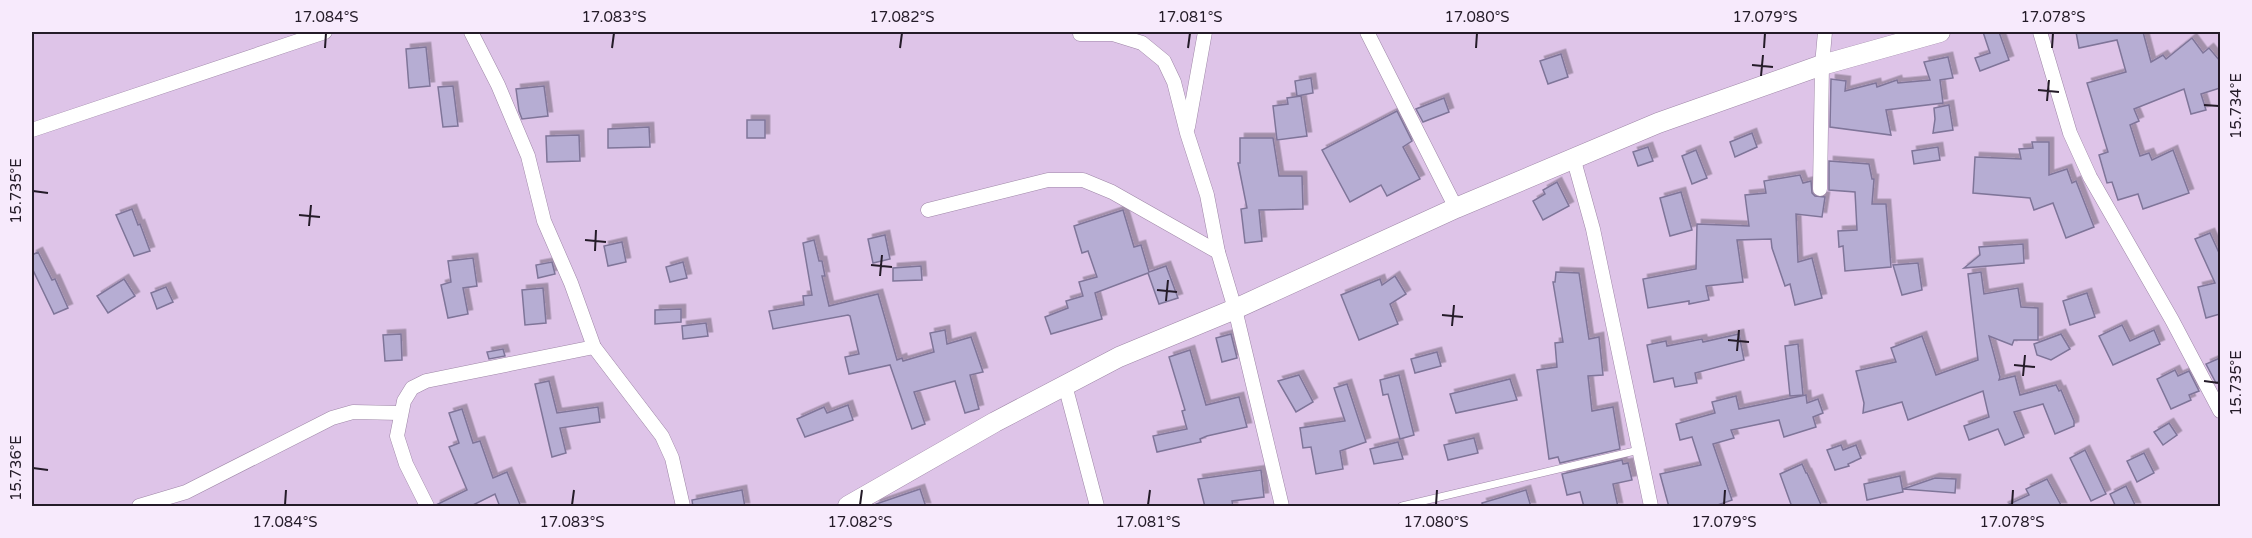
<svg xmlns="http://www.w3.org/2000/svg" width="2252" height="538" font-family="'Varela Round',sans-serif">
<style>
.building{fill:#b6add3;stroke:#7f7599;stroke-width:1.5;filter:url(#shadow)}
.lines{fill:none;stroke-linecap:round;stroke-linejoin:round}
.lane-casing{stroke:#9e86a7;stroke-width:8}
.street-casing{stroke:#9e86a7;stroke-width:15}
.secondary-casing{stroke:#9e86a7;stroke-width:21}
.lane{stroke:#fff;stroke-width:7}
.street{stroke:#fff;stroke-width:14}
.secondary{stroke:#fff;stroke-width:20}
.ticks{fill:none;stroke:#241b28;stroke-width:2}
.neatline{fill:none;stroke:#241b28;stroke-width:2}
.ticks-label{font-size:15px;text-anchor:middle;fill:#241b28}
</style>
<defs>
<filter id="shadow"><feDropShadow dx="4.5" dy="-4.5" stdDeviation="0" flood-color="#0004"/></filter>
</defs>
<rect width="100%" height="100%" fill="#dec4e8"/>
<g class="building">
<polygon points="1983,32 1999,32 2009,60 1980,71 1975,58 1990,53"/>
<polygon points="2076,32 2143,32 2151,62 2163,55 2166,59 2192,38 2203,53 2209,48 2220,61 2220,88 2201,94 2206,110 2191,114 2184,89 2134,109 2139,121 2130,125 2140,156 2149,153 2152,160 2173,150 2189,193 2143,209 2138,194 2118,200 2112,182 2107,183 2099,155 2108,152 2087,83 2126,72 2117,40 2079,48"/>
<polygon points="426,47 430,86 409,88 406,49"/>
<polygon points="1561,54 1568,77 1548,84 1540,61"/>
<polygon points="1948,57 1953,78 1940,80 1943,103 1886,110 1891,135 1830,127 1831,79 1846,81 1845,91 1876,83 1877,87 1897,80 1898,83 1930,80 1924,62"/>
<polygon points="1311,78 1313,93 1297,96 1295,81"/>
<polygon points="453,86 458,126 443,127 438,87"/>
<polygon points="544,86 548,116 522,119 519,111 516,89"/>
<polygon points="1301,96 1307,136 1277,140 1273,106 1288,104 1287,98"/>
<polygon points="1444,98 1449,112 1423,122 1416,109"/>
<polygon points="1949,105 1953,130 1933,133 1935,119 1934,108"/>
<polygon points="1397,111 1412,141 1403,147 1420,179 1387,196 1381,185 1350,202 1322,150"/>
<rect x="747" y="120" width="18" height="18"/>
<polygon points="649,127 650,147 608,148 608,129"/>
<polygon points="1752,133 1757,147 1735,157 1730,142"/>
<polygon points="579,135 580,161 547,162 546,136"/>
<polygon points="1240,138 1273,138 1279,176 1302,176 1303,209 1259,210 1262,241 1245,243 1241,209 1247,208 1238,163 1240,163"/>
<polygon points="2032,142 2049,142 2049,175 2067,169 2072,183 2076,181 2094,227 2066,238 2053,203 2034,210 2030,198 1973,193 1975,157 2021,159 2019,149 2033,148"/>
<polygon points="1648,147 1653,161 1638,166 1633,152"/>
<polygon points="1938,147 1940,160 1914,164 1912,151"/>
<polygon points="1696,150 1707,178 1692,184 1682,156"/>
<polygon points="1829,161 1869,164 1872,179 1874,179 1872,204 1886,204 1891,267 1845,271 1843,246 1839,247 1838,231 1857,230 1855,192 1829,190"/>
<polygon points="1800,175 1803,183 1811,181 1812,193 1815,196 1825,197 1822,217 1796,214 1798,262 1812,258 1822,298 1795,305 1790,284 1785,286 1772,248 1771,239 1737,240 1743,282 1706,286 1709,300 1689,304 1689,301 1648,308 1643,279 1696,269 1697,224 1749,226 1745,195 1766,193 1764,181"/>
<polygon points="1557,182 1569,206 1543,220 1533,201 1545,194 1543,190"/>
<polygon points="1681,192 1692,230 1670,236 1660,198"/>
<polygon points="132,209 138,225 140,224 150,251 134,256 116,215"/>
<polygon points="1123,210 1134,247 1141,245 1149,272 1166,266 1178,298 1159,304 1148,273 1095,293 1102,319 1051,334 1045,317 1068,308 1066,301 1083,296 1079,282 1097,277 1088,251 1082,253 1074,226"/>
<polygon points="2210,233 2220,255 2220,314 2206,318 2198,287 2215,283 2195,239"/>
<polygon points="885,235 890,259 873,263 868,239"/>
<polygon points="814,240 819,261 822,261 825,276 822,276 829,306 878,294 897,360 902,358 903,361 934,352 930,333 945,330 947,344 971,337 983,372 970,375 979,409 965,413 955,381 914,392 925,424 912,429 890,365 849,374 845,357 859,354 850,316 848,315 773,329 769,311 804,305 803,296 812,295 803,243"/>
<polygon points="622,242 626,262 608,266 604,246"/>
<polygon points="2023,244 2024,263 1964,268 1980,255 1979,247"/>
<polygon points="38,252 52,280 55,279 68,308 54,314 32,268 32,255"/>
<polygon points="473,258 477,286 463,288 468,314 448,318 441,285 451,282 448,261"/>
<polygon points="552,262 555,274 538,278 536,265"/>
<polygon points="683,262 687,278 670,282 666,267"/>
<polygon points="1918,263 1922,290 1902,295 1893,265"/>
<polygon points="921,266 922,280 893,281 893,268"/>
<polygon points="1556,272 1579,273 1589,339 1599,337 1603,375 1588,376 1592,411 1613,407 1620,449 1560,463 1558,457 1549,459 1537,370 1557,367 1555,343 1563,342 1553,282 1555,282"/>
<polygon points="1981,272 1984,294 2018,288 2021,307 2038,308 2038,340 2014,340 2012,345 1989,336 2000,377 1999,380 2015,376 2020,395 2056,385 2059,391 2061,390 2074,421 2074,426 2055,434 2043,404 2014,412 2024,437 2005,445 1998,429 1969,440 1964,426 1989,417 1983,391 1908,420 1902,402 1863,413 1864,403 1856,371 1896,362 1891,348 1922,336 1936,375 1978,360 1968,274"/>
<polygon points="1395,276 1406,294 1390,304 1398,324 1359,340 1341,295 1380,279 1382,285"/>
<polygon points="124,279 135,296 108,313 97,296"/>
<polygon points="166,287 173,302 157,309 151,293"/>
<polygon points="543,288 546,323 525,325 522,290"/>
<polygon points="2087,293 2095,317 2070,325 2063,301"/>
<polygon points="681,309 681,322 655,324 655,310"/>
<polygon points="706,323 708,336 683,339 682,326"/>
<polygon points="2122,325 2130,341 2154,330 2160,344 2113,365 2099,336"/>
<polygon points="401,334 402,360 385,361 383,335"/>
<polygon points="1231,334 1237,358 1222,362 1216,338"/>
<polygon points="1739,334 1744,360 1695,373 1697,383 1675,387 1673,378 1654,382 1647,345 1666,341 1667,346 1702,339 1703,342"/>
<polygon points="2061,334 2070,349 2051,360 2037,355 2034,344"/>
<polygon points="1798,344 1803,395 1790,396 1785,346"/>
<polygon points="503,349 505,356 489,359 487,352"/>
<polygon points="1190,350 1206,405 1239,397 1247,427 1207,436 1200,439 1201,442 1157,452 1153,436 1187,429 1182,411 1185,410 1169,357"/>
<polygon points="1437,352 1441,366 1415,373 1411,359"/>
<polygon points="2220,358 2220,381 2216,383 2206,364"/>
<polygon points="2175,370 2178,376 2189,371 2199,391 2189,395 2191,400 2171,409 2157,379"/>
<polygon points="1299,375 1313,402 1296,412 1278,381"/>
<polygon points="1399,375 1414,435 1400,439 1388,394 1383,395 1380,380"/>
<polygon points="1510,379 1517,400 1456,413 1450,394"/>
<polygon points="549,381 557,413 598,407 600,422 560,428 566,453 552,457 535,384"/>
<polygon points="1347,384 1366,442 1340,451 1343,469 1316,474 1311,447 1303,448 1300,428 1345,421 1334,388"/>
<polygon points="1806,395 1807,403 1818,399 1823,413 1813,417 1816,427 1784,437 1779,420 1731,430 1734,438 1713,444 1732,500 1712,507 1669,507 1660,474 1701,465 1692,437 1680,440 1676,424 1715,413 1712,402 1736,396 1739,409"/>
<polygon points="848,405 853,420 805,437 797,419 824,407 827,413"/>
<polygon points="462,409 473,443 480,441 493,478 507,472 521,507 500,507 495,494 469,507 436,507 436,505 467,490 449,447 459,443 449,413"/>
<polygon points="2169,423 2177,435 2163,445 2154,432"/>
<polygon points="1474,438 1478,453 1448,460 1444,445"/>
<polygon points="1398,442 1403,459 1374,464 1370,449"/>
<polygon points="1841,445 1843,450 1856,445 1861,458 1848,464 1849,466 1835,470 1827,450"/>
<polygon points="2085,450 2106,494 2091,501 2070,458"/>
<polygon points="2144,453 2154,473 2137,482 2127,461"/>
<polygon points="1622,460 1623,464 1628,463 1632,480 1613,484 1618,507 1584,507 1580,492 1567,495 1562,474"/>
<polygon points="1802,464 1806,473 1807,473 1822,507 1792,507 1780,474"/>
<polygon points="1261,470 1264,497 1232,501 1233,507 1205,507 1198,479"/>
<polygon points="1900,476 1903,492 1867,500 1864,484"/>
<polygon points="1935,478 1956,479 1955,493 1903,489"/>
<polygon points="2047,479 2062,507 2003,507 2029,495 2026,489"/>
<polygon points="2126,486 2136,507 2116,507 2110,494"/>
<polygon points="920,489 926,507 875,507 876,504"/>
<polygon points="742,490 745,507 693,507 692,500"/>
<polygon points="1526,490 1531,507 1483,507 1482,503"/>
</g>
<g class="lines">
<defs>
<polyline id="lane" points="1402,506 1639,450"/>
<g id="street">
<polyline points="471,32 498,85 528,156 544,221 571,283 594,347 662,436 672,458 683,506"/>
<polyline points="1367,32 1456,208"/>
<polyline points="2040,32 2070,133 2090,177 2172,320 2220,411"/>
<polyline points="1080,34 1113,34 1142,43 1164,61 1174,82 1187,133 1207,195 1218,252 1235,309 1282,506"/>
<polyline points="1188,127 1205,32"/>
<polyline points="32,130 325,32"/>
<polyline points="1573,157 1593,229 1651,506"/>
<polyline points="1820,189 1822,65 1825,32"/>
<polyline points="928,210 1048,180 1083,180 1112,192 1218,252"/>
<polyline points="1065,385 1097,506"/>
<polyline points="139,506 186,492 332,418 353,412 400,413"/>
<polyline points="427,506 406,464 397,436 404,401 412,388 426,381 594,347"/>
</g>
<polyline id="secondary" points="848,506 995,422 1119,357 1235,309 1456,208 1658,123 1822,65 1940,32"/>
</defs>
<use href="#lane" class="lane-casing"/>
<use href="#street" class="street-casing"/>
<use href="#secondary" class="secondary-casing"/>
<use href="#lane" class="lane"/>
<use href="#street" class="street"/>
<use href="#secondary" class="secondary"/>
</g>
<path class="ticks" d="M325 48 326 33M612 48 614 33M900 48 902 33M1188 48 1190 33M1476 48 1477 33M1764 48 1765 33M2052 48 2053 33M1752 65 1773 67M1761 76 1763 55M2038 90 2059 92M2047 101 2049 80M2204 105 2219 106M33 191 48 193M299 215 320 217M309 226 311 205M585 240 606 242M595 251 596 230M871 265 892 267M880 276 882 255M1157 290 1177 292M1166 301 1168 280M1442 315 1463 317M1452 326 1454 305M1728 340 1749 342M1737 351 1739 330M2014 365 2035 367M2023 376 2025 355M2204 381 2219 383M33 468 48 470M285 505 286 490M572 505 574 490M860 505 862 490M1148 505 1150 490M1436 505 1437 490M1724 505 1725 490M2012 505 2013 490"/>
<rect width="2252" height="538" fill="none" stroke="#f7eafc" stroke-width="66"/>
<rect x="33" y="33" width="2186" height="472" class="neatline"/>
<g class="ticks-label">
<text x="326" y="22">17.084°S</text>
<text x="614" y="22">17.083°S</text>
<text x="902" y="22">17.082°S</text>
<text x="1190" y="22">17.081°S</text>
<text x="1477" y="22">17.080°S</text>
<text x="1765" y="22">17.079°S</text>
<text x="2053" y="22">17.078°S</text>
<text transform="translate(2236 106) rotate(-90)" y="5">15.734°E</text>
<text transform="translate(16 191) rotate(-90)" y="5">15.735°E</text>
<text transform="translate(2236 383) rotate(-90)" y="5">15.735°E</text>
<text transform="translate(16 468) rotate(-90)" y="5">15.736°E</text>
<text x="285" y="527">17.084°S</text>
<text x="572" y="527">17.083°S</text>
<text x="860" y="527">17.082°S</text>
<text x="1148" y="527">17.081°S</text>
<text x="1436" y="527">17.080°S</text>
<text x="1724" y="527">17.079°S</text>
<text x="2012" y="527">17.078°S</text>
</g>
</svg>
